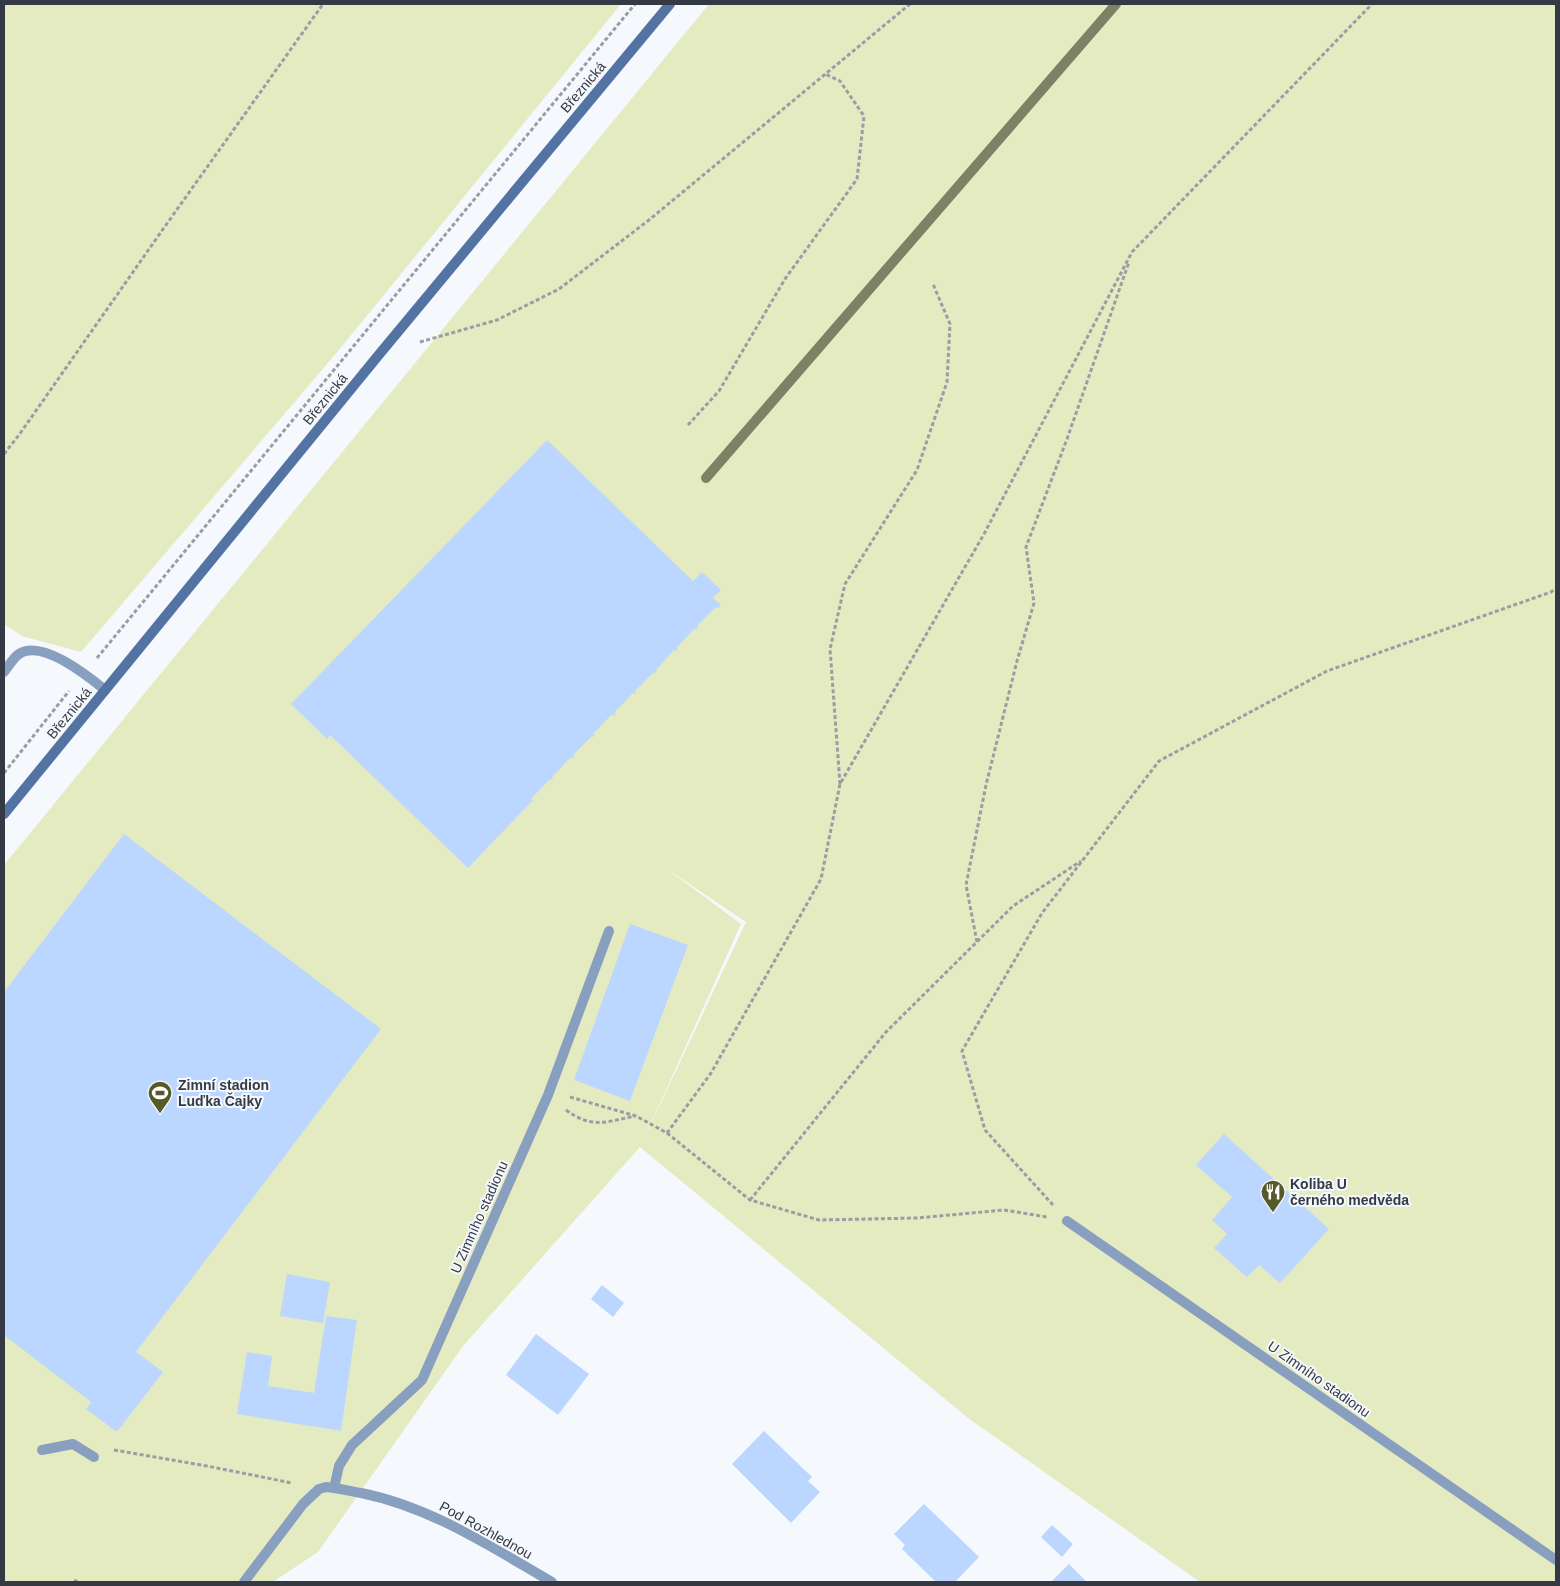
<svg xmlns="http://www.w3.org/2000/svg" width="1560" height="1586" font-family="Helvetica,sans-serif">
<style>
.green{fill:#e5ebc1;fill-rule:evenodd}
.lines{fill:none;stroke-linecap:round;stroke-linejoin:round}
.stream{stroke:#7c8265;stroke-width:10}
.building{fill:#bbd6ff}
.path{stroke:#999ea5;stroke-width:3;stroke-dasharray:4 2.5;stroke-linecap:butt}
.service{stroke:#889fc0;stroke-width:10}
.minor{stroke:#889fc0;stroke-width:10}
.secondary{stroke:#5373a3;stroke-width:10}
.labels{text-anchor:middle;dominant-baseline:central;stroke-width:4;stroke-linejoin:round;paint-order:stroke}
.street-label{font-size:14px;fill:#343a44;stroke:#f5f8fd}
.poi-label{font-size:14px;font-weight:bold;fill:#343a44;stroke:#f5f8fd;text-anchor:start}
</style>
<rect width="100%" height="100%" fill="#f5f8fd"/>
<g class="green">
<polygon points="4,4 621,4 339,350 81,652 22,636 4,624"/>
<path d="M709 4H1556V1582H1200L968 1418 640 1147 463 1346 318 1552 273 1582H4V865ZM667 869 746 922 642 1143 741 924Z"/>
</g>
<g class="lines">
<polyline class="stream" points="706,478 1116,4"/>
</g>
<g class="building">
<polygon points="547,440 693,581 702,572 721,590 713,598 721,605 718,608 716,607 697,626 698,628 696,630 695,628 676,648 678,649 676,651 674,650 656,670 657,671 655,673 654,672 635,691 636,692 635,694 633,693 614,713 616,714 614,716 612,714 593,734 595,736 593,737 592,736 572,756 574,757 572,759 571,757 552,777 553,779 552,780 550,779 531,799 533,800 468,868 330,735 327,739 291,704"/>
<polygon points="124,834 381,1029 136,1352 163,1372 117,1432 86,1409 91,1402 4,1335 4,992"/>
<polygon points="630,924 688,945 630,1101 574,1080"/>
<polygon points="1224,1134 1329,1229 1280,1283 1259,1265 1247,1277 1214,1248 1227,1234 1212,1220 1232,1197 1196,1165"/>
<polygon points="287,1274 330,1282 323,1323 280,1316"/>
<polygon points="602,1285 624,1303 613,1317 591,1299"/>
<polygon points="326,1316 357,1320 341,1431 237,1414 247,1352 272,1356 268,1386 314,1393"/>
<polygon points="536,1334 589,1374 558,1415 506,1375"/>
<polygon points="764,1431 812,1477 808,1481 820,1492 791,1523 732,1464"/>
<polygon points="924,1504 979,1557 955,1582 936,1582 902,1549 905,1545 894,1534"/>
<polygon points="1052,1525 1073,1544 1062,1557 1041,1537"/>
<polygon points="1069,1564 1087,1582 1051,1582"/>
</g>
<g class="lines">
<g class="path">
<polyline points="420,342 497,320 559,289 649,220 910,4"/>
<polyline points="688,425 719,391 785,279 857,179 864,116 840,81 825,74"/>
<polyline points="4,454 19,435 161,232 323,4"/>
<polyline points="97,658 635,4"/>
<polyline points="4,773 69,691"/>
<polyline points="840,784 830,649 845,584 917,470 947,382 950,324 933,284"/>
<polyline points="977,942 966,885 986,785 1017,661 1034,603 1026,547 1067,439 1129,262"/>
<polyline points="570,1097 636,1116 667,1133 750,1200 819,1220 917,1218 1004,1210 1047,1217"/>
<path d="M566 1110C592 1129 606 1122 635 1116"/>
<polyline points="667,1133 711,1073 821,879 840,784 984,534 1132,252 1372,4"/>
<polyline points="750,1200 886,1032 1013,906 1081,861"/>
<polyline points="1053,1205 985,1130 962,1051 1042,913 1159,761 1327,671 1551,592 1556,588"/>
<polyline points="114,1450 207,1466 292,1483"/>
<polyline points="74,1580 78,1582"/>
</g>
<polyline class="service" points="42,1450 73,1444 94,1457"/>
<g class="minor">
<path d="M4 672C8 667 13 658 19 654 42 639 88 676 105 690"/>
<polyline points="1067,1221 1556,1560"/>
<polyline points="334,1488 339,1466 352,1445 422,1380 548,1095 609,931"/>
<path d="M244 1582 303 1504 319 1489 326 1487C338 1488 349 1491 361 1493 431 1507 491 1547 552 1582"/>
</g>
<polyline class="secondary" points="4,814 377,357 670,4"/>
</g>
<defs>
<symbol id="stadium-pin" viewBox="-11 -11 22 30"><path d="M0 17L-7.5 6A9.5 9.5 0 1 1 7.5 6Z" fill="#555a28" stroke="#f5f8fd"/><path d="M0-5a6.5 5 0 1 0 0 10a6.5 5 0 1 0 0-10ZM-3.5-1.8h7v3.6h-7Z" fill="#fff"/></symbol>
<symbol id="restaurant-pin" viewBox="-11 -11 22 30"><path d="M0 17L-7.5 6A9.5 9.5 0 1 1 7.5 6Z" fill="#555a28" stroke="#f5f8fd"/><path d="M-5-6h1v4h1v-4h1v4h1v-4h1v5L-1.5 .5V6h-2V.5L-5-1ZM5-6V6H3V1.5H1.5Q1.5-4 5-6Z" fill="#fff"/></symbol>
</defs>
<g fill-rule="evenodd">
<use href="#stadium-pin" x="146" y="1079" width="28" height="38"/>
<use href="#restaurant-pin" x="1259" y="1178" width="28" height="38"/>
</g>
<g class="labels">
<g class="street-label">
<text transform="translate(583 87) rotate(-50)">Březnická</text>
<text transform="translate(325 399) rotate(-51)">Březnická</text>
<text transform="translate(69 713) rotate(-51)">Březnická</text>
<text transform="translate(479 1217) rotate(-66)">U Zimního stadionu</text>
<text transform="translate(1319 1379) rotate(35)">U Zimního stadionu</text>
<text transform="translate(486 1530) rotate(29)">Pod Rozhlednou</text>
</g>
<g class="poi-label">
<text x="178" y="1085">Zimní stadion<tspan x="178" dy="16">Luďka Čajky</tspan></text>
<text x="1290" y="1184">Koliba U<tspan x="1290" dy="16">černého medvěda</tspan></text>
</g>
</g>
<rect width="1560" height="1586" fill="none" stroke="#343a44" stroke-width="10"/>
</svg>
